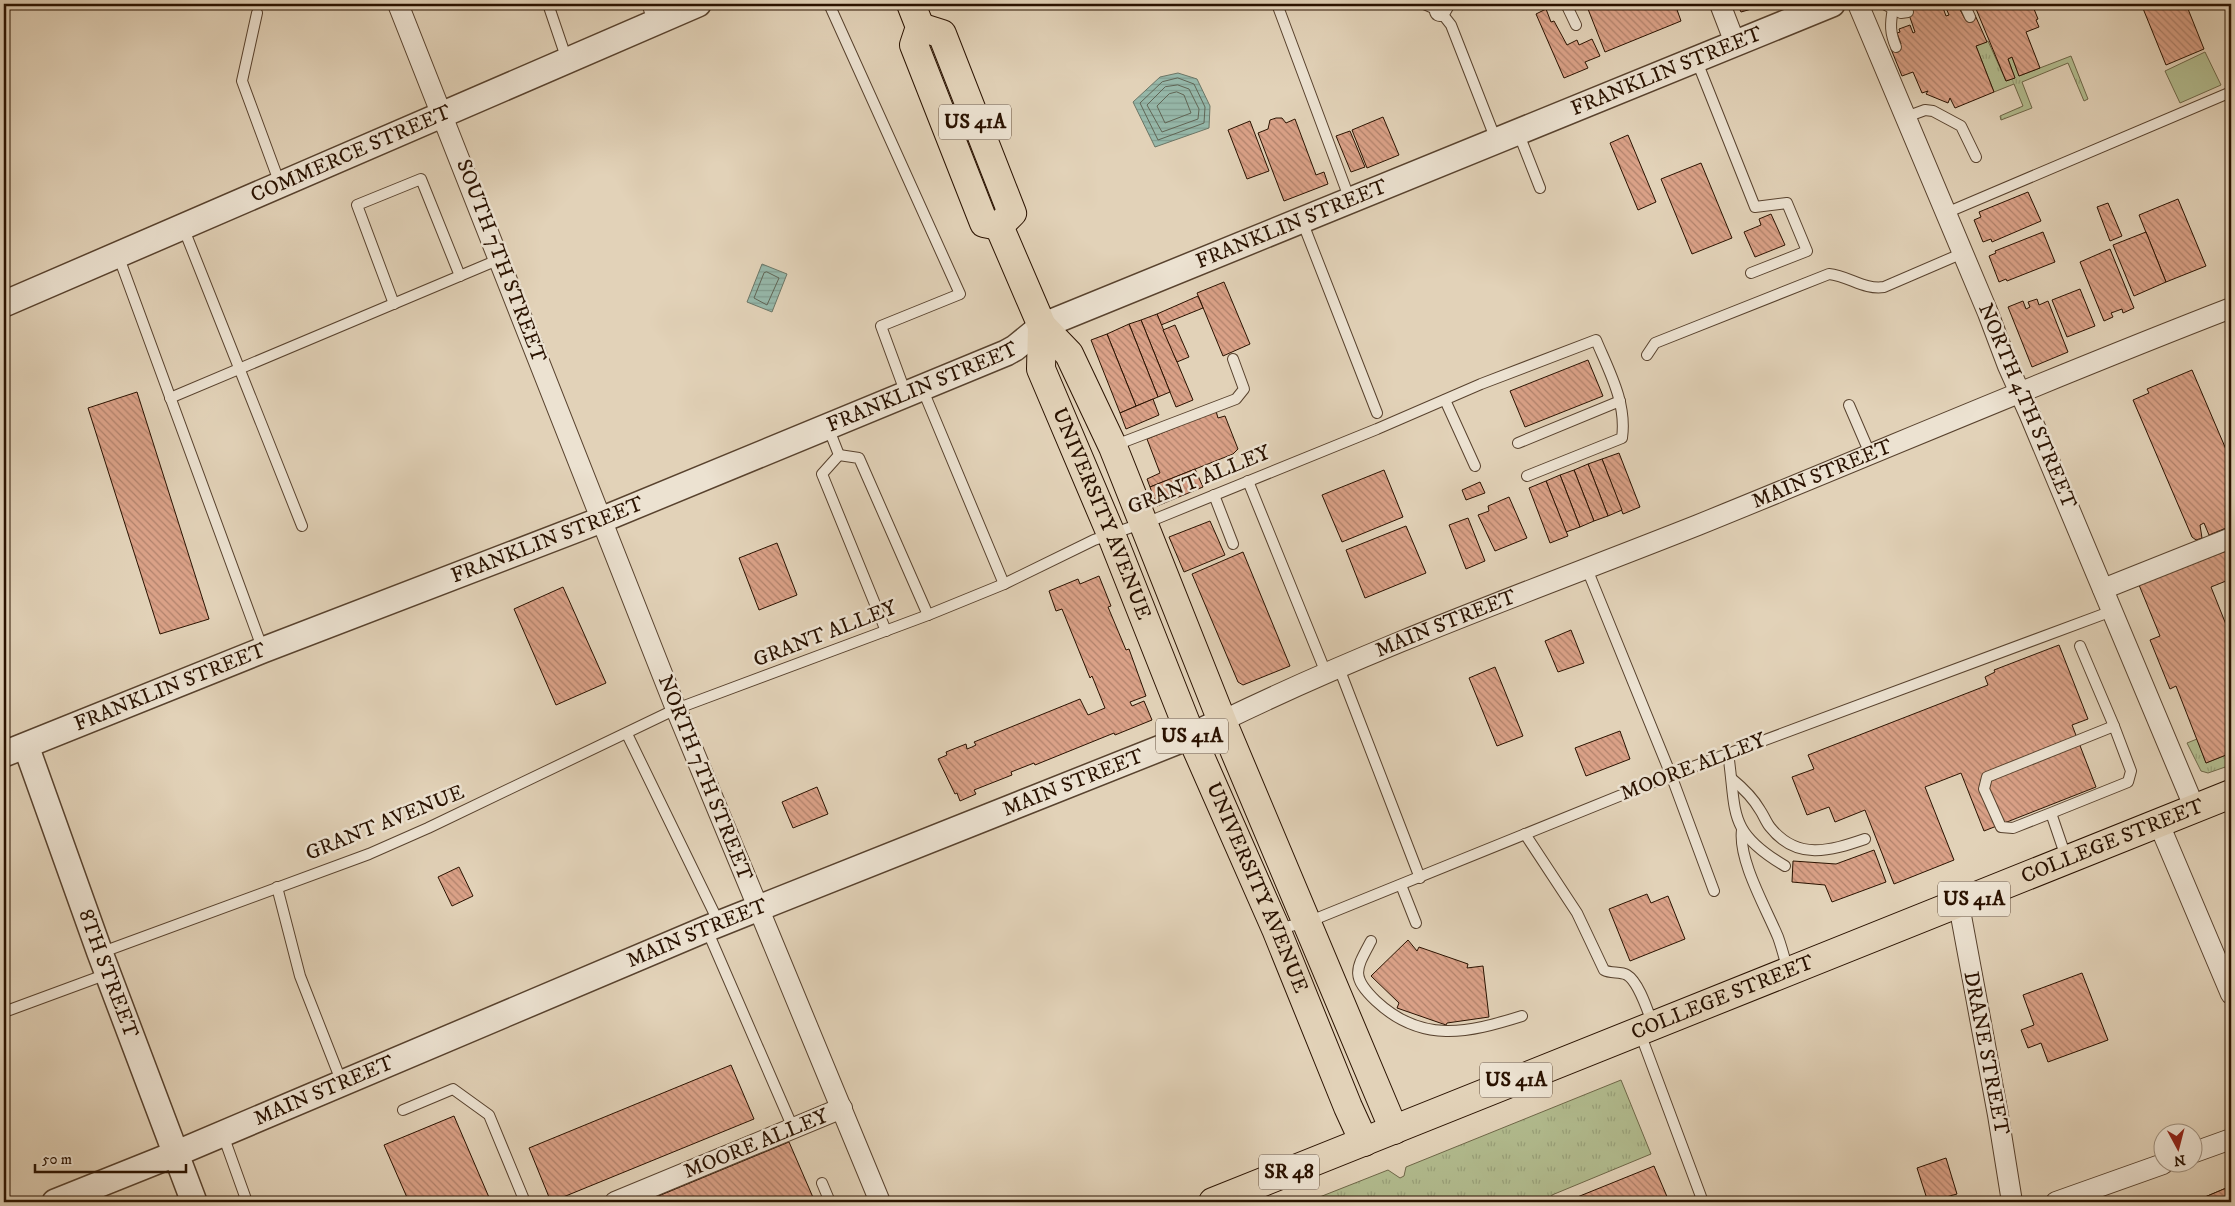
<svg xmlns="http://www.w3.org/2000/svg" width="2235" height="1206" font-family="'IM FELL DW Pica',serif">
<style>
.grass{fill:url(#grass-tufts);stroke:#6e6748}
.park{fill:#b2bc8f;stroke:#6e6748}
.water{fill:url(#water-rules);stroke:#6b7666}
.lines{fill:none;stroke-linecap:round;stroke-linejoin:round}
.shore{stroke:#606555;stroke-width:1}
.building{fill:url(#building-back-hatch);stroke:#2a1200}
.service-casing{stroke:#58422e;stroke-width:12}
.minor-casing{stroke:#58422e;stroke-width:22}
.tertiary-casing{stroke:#58422e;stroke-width:28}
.primary-casing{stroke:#2a1200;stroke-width:30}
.service{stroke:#ece2d1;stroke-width:10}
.minor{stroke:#ece2d1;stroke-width:20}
.tertiary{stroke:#ece2d1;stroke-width:25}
.primary{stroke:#e2d2b8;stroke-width:28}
.labels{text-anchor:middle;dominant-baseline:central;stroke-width:5;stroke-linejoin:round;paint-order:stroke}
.shield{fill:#ece2d1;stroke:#64503f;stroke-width:1}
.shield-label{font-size:20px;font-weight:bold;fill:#2a1200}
.street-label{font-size:21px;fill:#2a1200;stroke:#ece2d1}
</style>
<defs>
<pattern id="grass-tufts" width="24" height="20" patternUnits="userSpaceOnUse" patternTransform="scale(1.25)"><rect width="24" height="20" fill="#b2bc8f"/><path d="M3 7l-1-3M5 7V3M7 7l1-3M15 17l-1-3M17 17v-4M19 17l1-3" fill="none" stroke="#99a17a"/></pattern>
<pattern id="water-rules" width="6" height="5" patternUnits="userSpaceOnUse" patternTransform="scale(1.25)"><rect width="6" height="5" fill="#96b8aa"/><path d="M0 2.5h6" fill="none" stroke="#819d90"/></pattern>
<pattern id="building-back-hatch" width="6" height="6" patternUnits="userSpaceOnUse" patternTransform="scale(1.25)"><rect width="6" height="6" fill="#daa187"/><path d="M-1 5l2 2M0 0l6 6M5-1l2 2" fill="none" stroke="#b1826c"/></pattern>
</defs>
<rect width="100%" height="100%" fill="#e2d2b8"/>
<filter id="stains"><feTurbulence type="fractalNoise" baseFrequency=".004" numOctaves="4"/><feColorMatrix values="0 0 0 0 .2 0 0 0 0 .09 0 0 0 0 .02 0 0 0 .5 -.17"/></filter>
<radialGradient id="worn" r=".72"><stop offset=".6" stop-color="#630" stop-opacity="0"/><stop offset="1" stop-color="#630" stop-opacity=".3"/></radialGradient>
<g class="grass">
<polygon points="1988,41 2006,81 2015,78 2008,59 2012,57 2019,76 2071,56 2088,99 2084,101 2068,63 2022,82 2032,108 2001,120 2000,116 2023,106 2014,84 1994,92 1976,46"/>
<polygon points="2197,739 2206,763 2231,753 2231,765 2208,773 2201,771 2187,743"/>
<polygon points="1621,1080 1651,1154 1552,1195 1550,1202 1307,1202 1388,1170 1400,1178 1404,1176 1406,1167"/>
</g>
<polygon class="park" points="2205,52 2221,85 2180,103 2165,71"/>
<g class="water">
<polygon points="1178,73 1197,79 1210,106 1209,128 1155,147 1133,102 1160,77"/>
<polygon points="762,264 787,274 772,312 747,302"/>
</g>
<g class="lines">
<g class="shore">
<polygon points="1178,78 1194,84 1205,107 1204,123 1158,140 1140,103 1162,82"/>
<polygon points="1178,85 1189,89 1199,109 1198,119 1162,132 1147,105 1165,87"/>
<polygon points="1177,92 1184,95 1191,113 1165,123 1157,106 1169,94"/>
<polygon points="767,272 779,278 767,305 754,298 764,273"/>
</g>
</g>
<g class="building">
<polygon points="1586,4 1675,4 1681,21 1605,52"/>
<polygon points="1737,4 1762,4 1762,6 1741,12"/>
<polygon points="1913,4 1934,4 1935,8 1942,5 1946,16 1949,15 1946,8 1957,4 1965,19 1975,15 1987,42 1976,46 1994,92 1955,108 1950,98 1948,103 1926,94 1928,91 1922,93 1913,72 1902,76 1891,49 1901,44 1897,33 1900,32 1899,29 1910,25 1913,33 1915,32 1906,6"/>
<polygon points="1974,4 2032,4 2038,19 2036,20 2039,27 2026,32 2040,68 2019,76 2012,57 2008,59 2015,78 2006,81"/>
<polygon points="2137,4 2186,4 2204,49 2166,65 2142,6 2138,8"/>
<polygon points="1546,9 1551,22 1554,21 1567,45 1577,40 1579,45 1592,39 1600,56 1585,62 1588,68 1564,78 1536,14"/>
<polygon points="1383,117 1399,155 1367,168 1352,130"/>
<polygon points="1276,118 1282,118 1286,123 1295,119 1316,175 1324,172 1328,184 1284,201 1258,133 1268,129 1270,120"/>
<polygon points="1250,121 1269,171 1247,179 1228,130"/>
<polygon points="1350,131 1365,167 1351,172 1336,136"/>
<polygon points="1628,135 1656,202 1638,210 1610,143"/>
<polygon points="1701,163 1732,238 1692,254 1661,179"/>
<polygon points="2028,192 2041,221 1992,242 1991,239 1983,242 1974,220 1981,217 1979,212"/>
<polygon points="2178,199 2206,266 2166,282 2139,215"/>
<polygon points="2108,203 2122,236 2110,241 2097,207"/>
<polygon points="1771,214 1785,245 1755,257 1744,232 1761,225 1759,219"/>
<polygon points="2043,232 2055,262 2007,281 2006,279 1999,282 1989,256 1996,253 1995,251"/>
<polygon points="2146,232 2166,282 2134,296 2113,245"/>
<polygon points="2110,249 2134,308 2123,313 2122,309 2111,313 2113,317 2104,321 2080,262"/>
<polygon points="1224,282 1250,344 1223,356 1197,293"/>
<polygon points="2080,289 2095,326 2067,337 2052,300"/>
<polygon points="1198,296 1203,308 1161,325 1157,314"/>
<polygon points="2037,299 2039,305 2048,301 2068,352 2032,367 2008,307 2023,301 2026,309 2030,307 2028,302"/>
<polygon points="1157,314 1193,400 1176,407 1141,320"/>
<polygon points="1141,320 1170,392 1158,397 1129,324"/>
<polygon points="1129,324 1158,397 1136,406 1107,334"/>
<polygon points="1175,325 1189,357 1177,362 1163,330"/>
<polygon points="1107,334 1136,406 1120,413 1091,340"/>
<polygon points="1588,360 1603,396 1525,427 1510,391"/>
<polygon points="2192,370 2231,461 2231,526 2209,535 2204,523 2200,525 2202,538 2196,540 2192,537 2133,400 2149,393 2147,389"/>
<polygon points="137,392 209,619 160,634 88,408"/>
<polygon points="1153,399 1159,415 1126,429 1120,413"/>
<polygon points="1216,411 1218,418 1225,416 1238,449 1233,454 1150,487 1147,479 1160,473 1147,439"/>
<polygon points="1619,453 1640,507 1623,514 1602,459"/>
<polygon points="1602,459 1622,510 1608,516 1588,464"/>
<polygon points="1588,464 1608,516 1594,521 1574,470"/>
<polygon points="1195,469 1203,487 1157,506 1150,487"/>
<polygon points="1384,470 1403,517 1342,542 1322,495"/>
<polygon points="1574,470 1594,521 1580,527 1560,475"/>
<polygon points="1560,475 1580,527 1566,532 1546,481"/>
<polygon points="1546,481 1568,536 1550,543 1529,488"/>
<polygon points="1480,482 1485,493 1466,500 1462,490"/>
<polygon points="1509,497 1527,538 1495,551 1478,515 1489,511 1488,506"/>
<polygon points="1468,518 1485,561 1466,569 1449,525"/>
<polygon points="1210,521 1225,555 1184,572 1169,537"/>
<polygon points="1406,526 1426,573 1365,598 1346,550"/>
<polygon points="777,543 797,595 759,610 739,558"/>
<polygon points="2231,549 2231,579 2211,587 2231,637 2231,753 2206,763 2176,686 2170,689 2150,640 2160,636 2139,585"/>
<polygon points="1243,552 1290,666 1243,685 1238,682 1192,574"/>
<polygon points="1099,576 1111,606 1108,607 1126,650 1129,649 1146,696 1130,702 1132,706 1144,701 1152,720 1115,735 1114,733 1035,765 1034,763 1011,772 1012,775 974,790 976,794 960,801 957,793 955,794 938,759 947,755 946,752 966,744 967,749 972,747 976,745 974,742 1080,699 1088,715 1105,708 1092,676 1090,678 1062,609 1056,611 1049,591 1078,579 1080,584"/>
<polygon points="563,587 606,683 556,705 514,609"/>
<polygon points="4,606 8,617 4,619"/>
<polygon points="1571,630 1584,663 1558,672 1545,641"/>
<polygon points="2059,645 2088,719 2072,725 2096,787 1984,831 1961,773 1925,787 1954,860 1894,884 1865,810 1835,822 1829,807 1807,815 1792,777 1814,769 1808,755 1988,685 1985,677 1995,672 1994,670"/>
<polygon points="1495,667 1523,736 1497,746 1469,678"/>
<polygon points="1620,731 1630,759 1586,776 1575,748"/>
<polygon points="817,787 828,814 793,828 782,802"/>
<polygon points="1874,850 1886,882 1832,902 1825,885 1792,882 1793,861 1836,864"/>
<polygon points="459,867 473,896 452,906 438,877"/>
<polygon points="1647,894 1651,903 1668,896 1685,939 1630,961 1609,909"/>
<polygon points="1408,940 1417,951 1419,947 1468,964 1467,968 1483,966 1489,1017 1447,1023 1446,1025 1397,1008 1399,1003 1371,976"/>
<polygon points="2082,973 2108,1040 2048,1062 2041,1043 2028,1048 2021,1030 2034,1025 2023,995"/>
<polygon points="731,1065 754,1119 551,1202 529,1148"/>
<polygon points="454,1116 491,1202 409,1202 384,1145"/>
<polygon points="789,1142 815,1202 644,1202"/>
<polygon points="1946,1158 1957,1194 1928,1202 1917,1168"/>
<polygon points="1654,1166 1668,1199 1661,1202 1565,1202"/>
<polygon points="2231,1186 2231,1202 2208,1202 2205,1197"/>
<polygon points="2231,1186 2231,1202 2208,1202 2205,1197"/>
</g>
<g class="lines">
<defs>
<g id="service">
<polyline points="548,4 567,60"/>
<polyline points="647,4 654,23"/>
<polyline points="829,4 960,294 881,326 906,394"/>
<polyline points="1277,4 1350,200"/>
<polyline points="1424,4 1440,11 1451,25 1496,140"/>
<polyline points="1566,4 1576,25"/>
<polyline points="1884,4 1901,13 1908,12"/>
<polyline points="1964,4 1970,17"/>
<path d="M1893 9C1890 24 1890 33 1896 47"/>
<polyline points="257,13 242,81 280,184"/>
<polyline points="1696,59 1755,207 1787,203 1807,251 1751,273"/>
<polyline points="1906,117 1925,110 1933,111 1961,126 1976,157"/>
<polyline points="1518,132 1540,188"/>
<polyline points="1946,213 2231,92"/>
<polyline points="1302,221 1377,413"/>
<polyline points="183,227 302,526"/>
<polyline points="118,255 263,650"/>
<polyline points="394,304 357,205 421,179 460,276"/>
<path d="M1647 355 1655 343 1829 274C1849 276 1864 290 1884 287L1963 253"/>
<polyline points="922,388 1004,584"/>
<polyline points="170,398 500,259"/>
<polyline points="1445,400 1475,466"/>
<polyline points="1849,405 1871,456"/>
<polyline points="828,427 839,455"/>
<polyline points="1518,443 1620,401"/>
<polyline points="1113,446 1236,399 1244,389 1233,359"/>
<polyline points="839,455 822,474 886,631"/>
<polyline points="839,455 859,458 928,615"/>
<polyline points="1248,481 1326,673"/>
<polyline points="1214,495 1233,544"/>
<polyline points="1587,569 1671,775 1714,891"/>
<polyline points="2080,646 2114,726"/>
<polyline points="1339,668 1420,878"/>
<polyline points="627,734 719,923"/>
<path d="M1728 753C1737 813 1726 831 1785 866"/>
<path d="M1732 779C1743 788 1753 798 1760 810 1764 816 1766 822 1770 827 1797 861 1830 851 1865 839"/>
<polyline points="2051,813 2013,828 2001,827 1984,789 1987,777 2114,726 2131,771 2128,782 2051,813 2067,860"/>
<path d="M1742 830C1738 860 1766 908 1778 937 1782 948 1785 960 1788 971"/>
<path d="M1525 834 1577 913 1604 970C1611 974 1620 971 1627 975 1639 982 1648 1012 1653 1025"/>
<polyline points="1401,885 1416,923"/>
<polyline points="277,887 300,976 342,1083"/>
<polyline points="1277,929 1308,922 1671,775 2112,611"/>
<polyline points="707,930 793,1128"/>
<path d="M1371 941C1356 969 1350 976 1376 1001 1422 1044 1468 1033 1522 1016"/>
<path d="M100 953 369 854 428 828 676 709 928 615 1004 584 1094 540 1158 518 1377 429 1481 384 1596 340C1609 371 1627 403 1622 438L1527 476"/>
<polyline points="4,1012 107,974"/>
<polyline points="1640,1033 1703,1202"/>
<polyline points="403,1110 453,1089 489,1115 525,1202"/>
<polyline points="223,1135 247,1202"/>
<polyline points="822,1183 830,1202"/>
<polyline points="4,1200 5,1202"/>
</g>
<g id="minor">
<polyline points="398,4 676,709 880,1202"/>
<polyline points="1720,4 1735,43"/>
<polyline points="1858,4 1988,313 2008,366 2029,413 2195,809"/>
<polyline points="1440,11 1444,4"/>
<polyline points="2103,589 2231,538"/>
<path id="s1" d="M1222 721C1376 646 1539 588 1698 525 1876 453 2052 377 2231 308"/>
<polyline points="2159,824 2231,994"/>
<polyline points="1959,905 1998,1115 2012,1202"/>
<polyline points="2192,1153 2231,1139"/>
<polyline points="615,1202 842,1108"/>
<polyline points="2056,1202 2163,1164"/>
</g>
<g id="tertiary">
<path id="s2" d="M4 304 698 4"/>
<path id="s3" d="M26 746 100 953 194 1202"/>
<path id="s4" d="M4 754 263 650 601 520 1006 353 1015 348 1042 326 1832 4"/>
<path id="s5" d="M55 1202 175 1154 706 929 1191 736 1222 721"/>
</g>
<g id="primary">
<polyline points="911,4 920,27 914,45 984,223 999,226"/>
<polyline points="920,27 942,34 1012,213 999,226"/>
<polyline points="999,226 1042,326 1069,354 1113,447 1222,721 1394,1130"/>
<path id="s6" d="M1042 326 1041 369 1111 534 1191 736 1276 929 1348 1107 1364 1142"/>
<path id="s7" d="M1213 1202 2231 794"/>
</g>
</defs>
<use href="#service" class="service-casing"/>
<use href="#minor" class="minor-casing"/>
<use href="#tertiary" class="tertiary-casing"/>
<use href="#primary" class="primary-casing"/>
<use href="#service" class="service"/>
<use href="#minor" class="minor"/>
<use href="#tertiary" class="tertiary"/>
<use href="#primary" class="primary"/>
</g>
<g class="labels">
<g class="shield">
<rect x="939" y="104.5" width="72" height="35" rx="4"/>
<rect x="1156" y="718.5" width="72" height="35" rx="4"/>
<rect x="1938" y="881.5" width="72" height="35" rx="4"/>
<rect x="1480" y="1062.5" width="72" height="35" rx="4"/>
<rect x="1259" y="1154.5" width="60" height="35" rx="4"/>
</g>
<g class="shield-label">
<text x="975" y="122">US 41A</text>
<text x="1192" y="736">US 41A</text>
<text x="1974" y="899">US 41A</text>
<text x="1516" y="1080">US 41A</text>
<text x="1289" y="1172">SR 48</text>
</g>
<g class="street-label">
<text stroke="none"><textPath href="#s4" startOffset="1799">FRANKLIN STREET</textPath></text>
<text stroke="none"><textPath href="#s2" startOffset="378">COMMERCE STREET</textPath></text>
<text stroke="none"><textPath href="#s4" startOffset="1394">FRANKLIN STREET</textPath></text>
<text transform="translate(501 261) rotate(69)">SOUTH 7TH STREET</text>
<text stroke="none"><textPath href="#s4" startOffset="989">FRANKLIN STREET</textPath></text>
<text transform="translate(2027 406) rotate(67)">NORTH 4TH STREET</text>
<text stroke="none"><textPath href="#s1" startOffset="649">MAIN STREET</textPath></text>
<text transform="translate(1199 480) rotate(-22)">GRANT ALLEY</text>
<text stroke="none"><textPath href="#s6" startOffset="200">UNIVERSITY AVENUE</textPath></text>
<text stroke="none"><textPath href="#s4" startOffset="584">FRANKLIN STREET</textPath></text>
<text stroke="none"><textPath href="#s1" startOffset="244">MAIN STREET</textPath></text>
<text transform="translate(825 634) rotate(-21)">GRANT ALLEY</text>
<text stroke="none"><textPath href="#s4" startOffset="179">FRANKLIN STREET</textPath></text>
<text transform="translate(1693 767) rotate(-21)">MOORE ALLEY</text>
<text transform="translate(705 778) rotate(68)">NORTH 7TH STREET</text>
<text stroke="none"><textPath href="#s5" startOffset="1101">MAIN STREET</textPath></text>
<text transform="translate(385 823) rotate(-22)">GRANT AVENUE</text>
<text stroke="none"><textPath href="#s7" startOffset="969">COLLEGE STREET</textPath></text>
<text stroke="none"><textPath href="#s6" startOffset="605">UNIVERSITY AVENUE</textPath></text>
<text stroke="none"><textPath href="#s5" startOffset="696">MAIN STREET</textPath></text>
<text stroke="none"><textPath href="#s3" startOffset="242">8TH STREET</textPath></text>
<text stroke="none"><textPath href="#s7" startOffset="549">COLLEGE STREET</textPath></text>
<text transform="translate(1986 1053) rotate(79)">DRANE STREET</text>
<text stroke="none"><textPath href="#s5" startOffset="291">MAIN STREET</textPath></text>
<text transform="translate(756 1144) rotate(-22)">MOORE ALLEY</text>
</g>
</g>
<rect width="2235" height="1206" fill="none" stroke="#e2d2b8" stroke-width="20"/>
<rect x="5" y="5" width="2225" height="1196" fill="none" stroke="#2a1200" stroke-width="2.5"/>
<rect x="10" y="10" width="2215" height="1186" fill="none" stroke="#2a1200"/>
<g transform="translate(2178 1148) rotate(173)"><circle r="24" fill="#ece2d1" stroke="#9e8f7d"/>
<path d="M0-4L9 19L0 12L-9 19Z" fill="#8f2418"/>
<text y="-8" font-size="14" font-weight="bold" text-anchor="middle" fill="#2a1200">N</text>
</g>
<path d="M35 1164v8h151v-8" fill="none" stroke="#2a1200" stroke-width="2.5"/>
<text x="42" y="1164" font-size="15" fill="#2a1200" stroke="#ece2d1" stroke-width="4" paint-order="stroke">50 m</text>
<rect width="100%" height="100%" filter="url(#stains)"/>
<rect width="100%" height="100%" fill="url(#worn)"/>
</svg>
